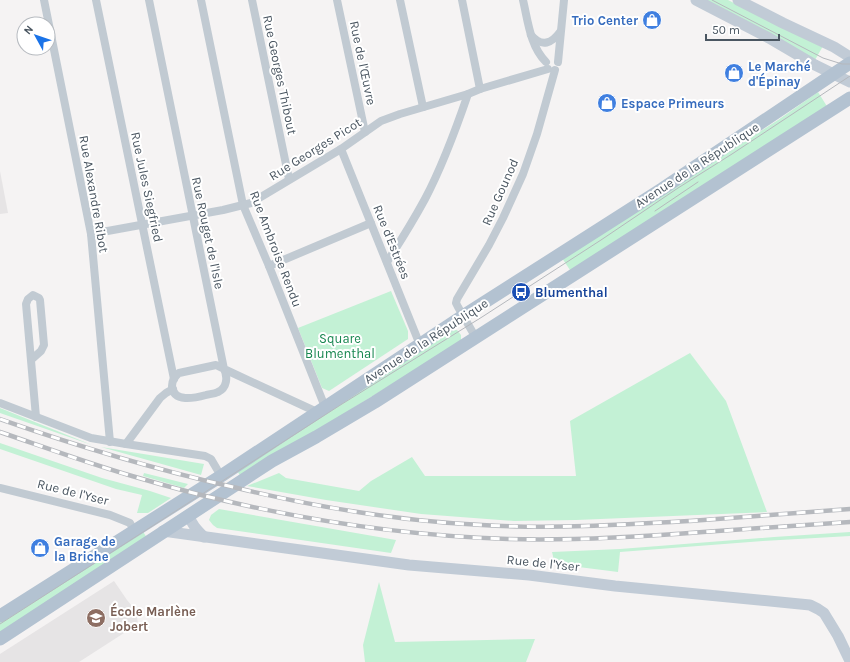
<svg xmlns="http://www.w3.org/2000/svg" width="850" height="662" font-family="Karla,sans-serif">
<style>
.education{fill:#e6e4e5}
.green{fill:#c3f1d5}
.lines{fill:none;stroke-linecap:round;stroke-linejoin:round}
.street{stroke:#c1cad2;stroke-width:8}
.secondary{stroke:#c1cbd6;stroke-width:11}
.primary{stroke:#b3c2d1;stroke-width:13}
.tram{stroke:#b5b8bd;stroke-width:1}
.rail-casing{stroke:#b5b8bd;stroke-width:4.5}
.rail{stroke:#fff;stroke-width:3;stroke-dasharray:9;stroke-linecap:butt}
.labels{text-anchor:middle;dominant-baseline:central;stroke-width:4;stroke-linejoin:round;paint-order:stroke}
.shop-label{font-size:13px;font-weight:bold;fill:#366cbe;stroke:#fff;text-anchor:start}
.street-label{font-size:13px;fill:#4a5661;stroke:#fff}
.transit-label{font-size:13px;font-weight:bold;fill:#164399;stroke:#fff;text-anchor:start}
.park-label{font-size:13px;fill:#17864f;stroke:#fff}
.education-label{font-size:13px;font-weight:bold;fill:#785e54;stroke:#fff;text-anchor:start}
</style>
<rect width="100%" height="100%" fill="#f5f3f3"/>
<g class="education">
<polygon points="0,171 8,213 0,214"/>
<polygon points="114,581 127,600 136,611 138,624 79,662 0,662 0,654"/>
</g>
<g class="green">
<polygon points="706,0 728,0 785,29 823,46 815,60"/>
<polygon points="818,92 828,108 572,273 562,258 778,120"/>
<polygon points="391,291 408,331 408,339 329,391 322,388 298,328"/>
<polygon points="452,330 457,330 461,335 461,340 459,343 241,477 236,469"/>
<polygon points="690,353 726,401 767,512 576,520 514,521 421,514 326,500 247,486 279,473 286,478 359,491 371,481 412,457 425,476 576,476 570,421"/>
<polygon points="0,408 92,445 0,413"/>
<polygon points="0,443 102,478 150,491 171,498 148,513 137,513 142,495 116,489 0,449"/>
<polygon points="101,447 204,464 201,475"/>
<polygon points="144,473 188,484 184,488 143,476"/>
<polygon points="219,509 396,540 391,553 217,528 213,525 209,520 211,515"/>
<polygon points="142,530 147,538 0,633 0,621"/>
<polygon points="850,532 850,536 763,541 620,552 618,572 555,564 552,552 620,549 774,537"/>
<polygon points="379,582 395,642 535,639 526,662 365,662 363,645"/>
</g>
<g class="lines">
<g class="street">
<polyline points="44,0 91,234 110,442"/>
<polyline points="96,0 174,379"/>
<path d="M149 0 224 369C228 377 227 388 218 392 214 394 209 394 206 395 195 398 173 403 172 386 172 380 175 376 179 373L216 365 224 369 317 412"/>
<polyline points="201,0 243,205 269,266 325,407"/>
<polyline points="252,0 289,179"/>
<polyline points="337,0 365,132"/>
<polyline points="400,0 423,107"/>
<polyline points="462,0 480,89"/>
<path d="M523 0C528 21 530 46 546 62"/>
<path d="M531 35C542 48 552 43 560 32"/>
<polyline points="558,62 564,0"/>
<polyline points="341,149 420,345"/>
<polyline points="91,234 223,210 251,203 341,149 381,121 400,114 468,94 480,89 548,69"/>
<path d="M387 262C400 242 413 221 425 199 443 165 456 129 468 94"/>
<polyline points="269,266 371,223"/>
<polyline points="476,338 458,307 456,303 457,299 489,245 503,218 523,174 537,134 555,70"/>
<polyline points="32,359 41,351 44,345 40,300 39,298 33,295 28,299 26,304 36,417"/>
<polyline points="0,403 91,438 126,444 160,398 166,393 173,389"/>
<polyline points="126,444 205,456 211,459 221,476"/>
<polyline points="0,488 110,515 130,523 134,531"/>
</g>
<g class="secondary">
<polyline points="696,0 769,38 815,65 850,82"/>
<polyline points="738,0 783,23 834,47 850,57"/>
<path d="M189 515C191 524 197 530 204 537"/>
<polyline points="163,531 409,565 529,575 615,586 810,605 818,609 824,613 838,636 850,661"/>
</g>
<g class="primary">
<polyline points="0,616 221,476 463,316 662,189 850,63"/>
<polyline points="0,639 272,461 316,437 375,402 850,98"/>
</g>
<g class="tram">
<polyline points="712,0 823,58 842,64 850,64"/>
<polyline points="655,211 698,182"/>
<polyline points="0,624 342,404 482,317 601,240 678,188 732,154 850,76"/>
</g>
<defs>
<g id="rail">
<path d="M0 419C77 446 154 469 233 487 315 507 398 521 482 525 551 529 620 525 690 521 743 517 797 513 850 509"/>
<path d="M0 432C44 447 87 463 132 476 253 512 381 535 508 539 573 541 638 537 703 532 752 529 801 525 850 522"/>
</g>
</defs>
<use href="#rail" class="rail-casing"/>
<use href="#rail" class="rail"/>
</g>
<defs>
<symbol id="shop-disc" viewBox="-11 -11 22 22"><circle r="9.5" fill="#3f7fe0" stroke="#fff"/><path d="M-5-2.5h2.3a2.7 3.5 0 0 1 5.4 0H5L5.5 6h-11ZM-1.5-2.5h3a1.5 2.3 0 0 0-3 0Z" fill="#fff"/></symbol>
<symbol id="bus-disc" viewBox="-11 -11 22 22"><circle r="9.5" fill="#1a4fb4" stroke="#fff"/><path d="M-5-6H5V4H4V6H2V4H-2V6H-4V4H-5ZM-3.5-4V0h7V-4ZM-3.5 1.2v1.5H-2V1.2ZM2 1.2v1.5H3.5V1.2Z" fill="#fff"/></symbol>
<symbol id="school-disc" viewBox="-11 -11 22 22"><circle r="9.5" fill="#8d6e63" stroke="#fff"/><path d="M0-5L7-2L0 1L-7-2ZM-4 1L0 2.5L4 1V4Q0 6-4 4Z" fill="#fff"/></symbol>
</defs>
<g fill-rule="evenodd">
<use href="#shop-disc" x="641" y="9" width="22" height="22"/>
<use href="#shop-disc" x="723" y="62" width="22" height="22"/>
<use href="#shop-disc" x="596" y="92" width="22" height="22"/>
<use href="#bus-disc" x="510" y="281" width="22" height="22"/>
<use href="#shop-disc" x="29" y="537" width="22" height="22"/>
<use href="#school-disc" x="85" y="607" width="22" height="22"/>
</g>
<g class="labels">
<g class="shop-label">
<text x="638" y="20" text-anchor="end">Trio Center</text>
<text x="748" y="66">Le Marché<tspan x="748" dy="15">d'Épinay</tspan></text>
<text x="621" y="103">Espace Primeurs</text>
<text x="54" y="541">Garage de<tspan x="54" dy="15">la Briche</tspan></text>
</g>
<g class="street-label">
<text transform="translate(363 63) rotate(78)">Rue de l'Œuvre</text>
<text transform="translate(280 75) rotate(78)">Rue Georges Thibout</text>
<text transform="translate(315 149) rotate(-32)">Rue Georges Picot</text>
<text transform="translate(697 165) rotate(-33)">Avenue de la République</text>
<text transform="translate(147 187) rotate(78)">Rue Jules Siegfried</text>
<text transform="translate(500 192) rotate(-66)">Rue Gounod</text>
<text transform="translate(94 194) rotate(80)">Rue Alexandre Ribot</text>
<text transform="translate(208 233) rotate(78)">Rue Rouget de l'Isle</text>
<text transform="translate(392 242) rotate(68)">Rue d'Estrées</text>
<text transform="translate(276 249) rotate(69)">Rue Ambroise Rendu</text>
<text transform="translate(426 341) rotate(-33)">Avenue de la République</text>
<text transform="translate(73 492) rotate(14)">Rue de l'Yser</text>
<text transform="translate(543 563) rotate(6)">Rue de l'Yser</text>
</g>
<g class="transit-label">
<text x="535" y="292">Blumenthal</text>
</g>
<g class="park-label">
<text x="340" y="338">Square<tspan x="340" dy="15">Blumenthal</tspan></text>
</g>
<g class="education-label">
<text x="110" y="611">École Marlène<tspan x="110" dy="15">Jobert</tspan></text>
</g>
</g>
<g transform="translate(36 36) rotate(310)"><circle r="19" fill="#ffffff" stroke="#b7bbc0"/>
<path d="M0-3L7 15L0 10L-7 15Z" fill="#1a73e8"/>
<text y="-6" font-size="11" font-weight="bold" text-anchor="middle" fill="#4a5661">N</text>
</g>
<path d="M706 34v6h73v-6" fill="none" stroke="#4a5661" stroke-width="2"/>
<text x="712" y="34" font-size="12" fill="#4a5661" stroke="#ffffff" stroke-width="3" paint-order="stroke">50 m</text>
</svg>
